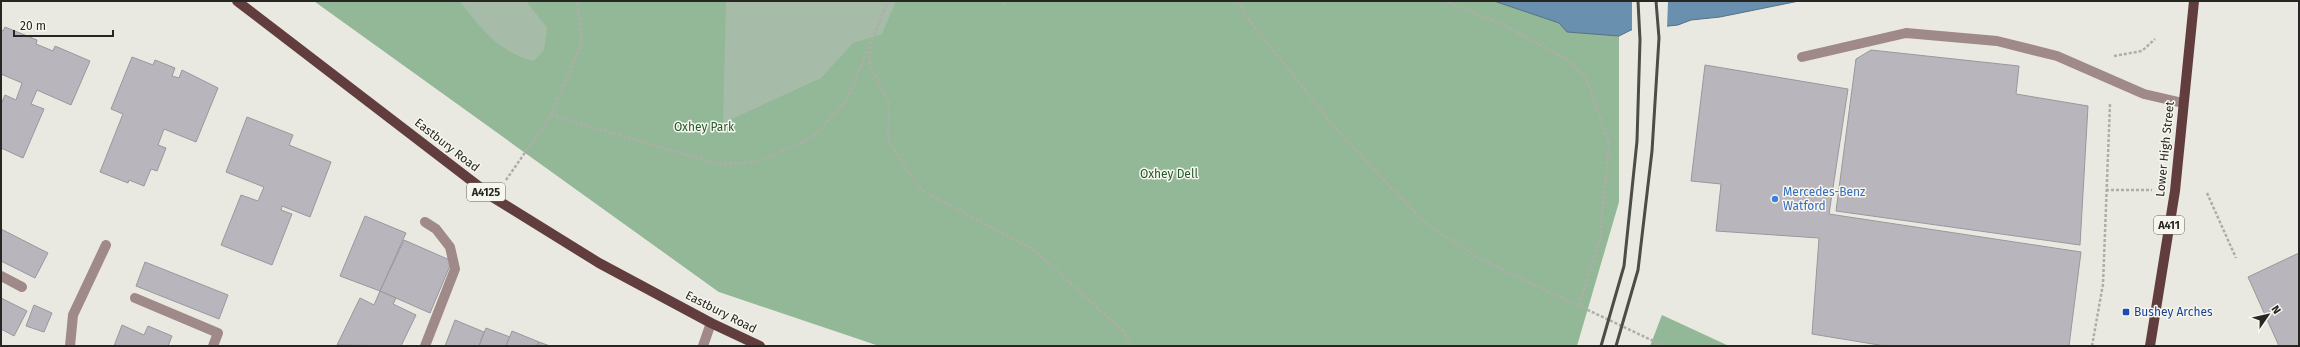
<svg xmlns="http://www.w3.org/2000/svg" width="2300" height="347" font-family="'Fira Sans',sans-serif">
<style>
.green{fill:#a6bca8}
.forest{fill:#92b897}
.water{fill:#6990ae;stroke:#557084}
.pier{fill:#eae9e1}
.building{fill:#b9b5bc;stroke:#9a979d}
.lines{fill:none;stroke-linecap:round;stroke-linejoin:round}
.path{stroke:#aeada7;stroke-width:2.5;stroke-dasharray:3 2;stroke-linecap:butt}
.service{stroke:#a08989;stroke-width:10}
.minor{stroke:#a08989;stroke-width:10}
.primary{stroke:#623d3e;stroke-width:10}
.rail{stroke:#4c4c48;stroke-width:3}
.shop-dot{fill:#3f7fe0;stroke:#f7f6ee;stroke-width:1.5}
.transit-dot{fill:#1a4fb4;stroke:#f7f6ee;stroke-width:1.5}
.labels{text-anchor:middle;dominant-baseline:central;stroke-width:3;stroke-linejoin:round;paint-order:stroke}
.shield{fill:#f7f6ee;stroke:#656460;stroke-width:1}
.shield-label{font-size:11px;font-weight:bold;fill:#262623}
.park-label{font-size:12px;fill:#245b30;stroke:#f7f6ee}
.street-label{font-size:12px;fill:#262623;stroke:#f7f6ee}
.shop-label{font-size:12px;fill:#366cbe;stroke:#f7f6ee;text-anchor:start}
.transit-label{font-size:12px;fill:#164399;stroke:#f7f6ee;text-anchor:start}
</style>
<rect width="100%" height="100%" fill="#eae9e1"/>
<polygon class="green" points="314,1 1007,1 719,292"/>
<g class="forest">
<path d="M314 1H459C483 29 496 51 534 61L544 50 547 28 526 1H726L723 123 821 78 853 43 882 34 896 1H1006L1003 5 1007 1H1494L1559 23 1567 32 1619 36V202L1577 346H879L719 292Z"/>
<polygon points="1662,315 1729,346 1650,346"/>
</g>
<polygon class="water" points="1494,1 1799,1 1720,17 1691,20 1678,25 1631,30 1619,36 1567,32 1559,23"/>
<polygon class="pier" points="1632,1 1668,1 1667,29 1632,32"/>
<g class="building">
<polygon points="5,27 37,40 36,44 53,51 55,46 90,61 71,105 37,90 31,104 44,109 23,158 1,148 1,104 5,95 16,100 22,83 1,74 1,30 3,31"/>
<polygon points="1871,50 2019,66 2016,94 2088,106 2080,245 1836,211 1856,59"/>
<polygon points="132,57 153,65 155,60 175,68 172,76 179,78 182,70 218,88 196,142 164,129 158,145 166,148 157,171 151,169 144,186 129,180 128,183 100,172 123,114 111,109"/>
<polygon points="1705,65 1848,89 1829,214 2081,252 2069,346 1885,346 1812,334 1819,238 1716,231 1721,184 1691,181"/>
<polygon points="247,117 293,135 289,145 331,162 310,217 282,206 281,210 292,214 272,265 221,245 241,195 258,201 264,187 226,172"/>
<polygon points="365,216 406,233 380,291 340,276"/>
<polygon points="1,229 48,253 35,278 1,261"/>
<polygon points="404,240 452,261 430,313 380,291"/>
<polygon points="2299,253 2299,346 2279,346 2248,277"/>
<polygon points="145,262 228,295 219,319 136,286"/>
<polygon points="380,291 396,298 393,304 416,315 401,346 337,345 360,298 374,305"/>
<polygon points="1,298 27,311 14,336 1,329"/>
<polygon points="34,305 52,313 44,332 26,326"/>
<polygon points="455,320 484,332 479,346 445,346"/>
<polygon points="122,325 144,335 148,326 172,336 168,346 114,346"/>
<polygon points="486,328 510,337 506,346 479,346"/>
<polygon points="512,331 539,342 537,346 506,346"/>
<polygon points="539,342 550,346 537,346"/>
</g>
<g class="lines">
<g class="path">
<polyline points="1239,1 1245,15 1335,128 1423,221 1480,259 1664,346"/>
<polyline points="1444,1 1504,25 1566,59 1586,78 1609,142 1600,240 1579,304"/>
<polyline points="870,46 870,66 889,103 888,140 921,190 1034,250 1124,332 1131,346"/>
<polyline points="2114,56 2142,51 2155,39"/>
<polyline points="551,115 718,164 756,162 812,138 847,100 888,1"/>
<polyline points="506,180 551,115 582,43 577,1"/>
<polyline points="2106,190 2152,190"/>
<polyline points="2207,193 2236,258"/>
<polyline points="2092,346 2103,284 2110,104"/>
</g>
<g class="service">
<polyline points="1802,57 1906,33 1997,41 2057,56 2144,94 2183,103"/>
<polyline points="425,222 436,229 450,247 455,269 425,346"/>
<polyline points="1,276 22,287"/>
<polyline points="135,298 218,333 213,346"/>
<polyline points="70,346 73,315 106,245"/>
</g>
<polyline class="minor" points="703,346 711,323"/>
<g class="primary">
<polyline points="237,1 494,198 599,263 711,323 760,346"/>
<polyline points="2150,346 2175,191 2194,1"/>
</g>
<g class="rail">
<polyline points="1601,346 1624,266 1637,141 1640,40 1638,1"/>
<polyline points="1616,346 1638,270 1652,151 1659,38 1656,1"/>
</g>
</g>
<circle class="shop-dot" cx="1775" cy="199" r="4"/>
<rect class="transit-dot" x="2122" y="308" width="8" height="8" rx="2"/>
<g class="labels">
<g class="shield">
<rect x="467" y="183" width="38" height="18" rx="3"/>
<rect x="2154" y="216" width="30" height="18" rx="3"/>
</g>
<g class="shield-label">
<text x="486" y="192">A4125</text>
<text x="2169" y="225">A411</text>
</g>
<g class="park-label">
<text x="704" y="127">Oxhey Park</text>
<text x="1169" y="174">Oxhey Dell</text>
</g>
<g class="street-label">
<text transform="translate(447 145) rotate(38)">Eastbury Road</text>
<text transform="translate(2165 149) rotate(-84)">Lower High Street</text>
<text transform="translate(721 312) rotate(27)">Eastbury Road</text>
</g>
<g class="shop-label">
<text x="1783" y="192">Mercedes-Benz<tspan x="1783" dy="14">Watford</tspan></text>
</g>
<g class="transit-label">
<text x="2134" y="312">Bushey Arches</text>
</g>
</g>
<rect width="2300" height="347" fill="none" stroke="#262623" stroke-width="4"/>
<g transform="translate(2268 315) rotate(56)" stroke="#f7f6ee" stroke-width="3" paint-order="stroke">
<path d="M0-3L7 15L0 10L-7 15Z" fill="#262623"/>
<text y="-6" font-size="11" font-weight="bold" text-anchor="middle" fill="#262623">N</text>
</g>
<path d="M14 30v6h99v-6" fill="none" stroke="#262623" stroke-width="2"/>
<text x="20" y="30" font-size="12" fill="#262623" stroke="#f7f6ee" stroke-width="3" paint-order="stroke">20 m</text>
</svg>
